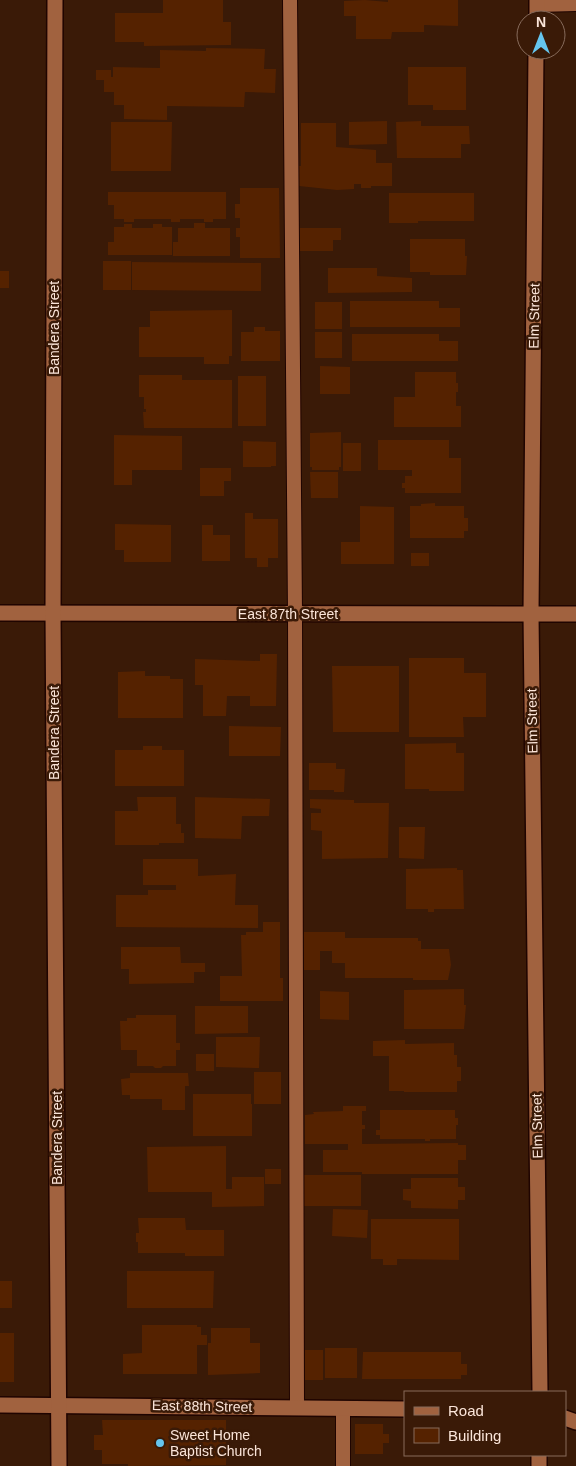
<svg xmlns="http://www.w3.org/2000/svg" width="576" height="1466" font-family="Arial,sans-serif">
<style>
.building{fill:#520}
.lines{fill:none;stroke-linecap:round;stroke-linejoin:round}
.service-casing{stroke:#1f0400;stroke-width:16}
.minor-casing{stroke:#1f0400;stroke-width:18}
.tertiary-casing{stroke:#1f0400;stroke-width:18}
.service{stroke:#a1623f;stroke-width:14}
.minor{stroke:#a1623f;stroke-width:15}
.tertiary{stroke:#a1623f;stroke-width:15}
.poi-dot{fill:#65c5ee;stroke:#3a1a07;stroke-width:2}
.labels{text-anchor:middle;dominant-baseline:central;stroke-width:5;stroke-linejoin:round;paint-order:stroke}
.street-label{font-size:14px;fill:#fbe5d9;stroke:#3a1a07}
.poi-label{font-size:14px;fill:#fbe5d9;stroke:#3a1a07;text-anchor:start}
</style>
<rect width="100%" height="100%" fill="#3a1a07"/>
<g class="building">
<polygon points="163,0 223,0 223,22 231,22 231,45 144,46 144,42 115,42 115,13 163,13"/>
<polygon points="365,0 388,2 388,0 458,0 458,26 424,25 424,32 392,32 391,39 356,39 356,16 344,16 344,1"/>
<polygon points="206,48 265,49 264,69 276,69 275,93 245,92 244,107 167,106 167,120 124,119 124,105 114,105 114,92 104,92 104,80 96,80 96,70 111,70 111,77 113,77 113,67 160,68 160,50 206,51"/>
<polygon points="408,67 466,67 466,110 433,110 433,105 408,105"/>
<polygon points="387,121 387,144 349,145 349,122"/>
<polygon points="421,121 421,126 469,126 470,144 461,144 461,158 397,158 396,122"/>
<polygon points="111,122 172,122 171,171 111,171"/>
<polygon points="301,123 336,123 336,147 376,150 376,163 392,163 392,186 371,186 371,188 361,188 361,184 354,184 354,189 337,190 299,186 299,166 301,166"/>
<polygon points="240,188 279,188 280,258 240,258 240,237 236,237 236,228 240,228 240,218 235,218 235,204 240,204"/>
<polygon points="108,192 226,192 226,219 213,219 213,222 204,222 204,219 180,219 180,222 171,222 171,219 134,219 134,222 124,222 124,219 114,219 114,205 108,205"/>
<polygon points="389,193 474,193 474,221 418,221 418,223 389,223"/>
<polygon points="194,223 205,223 205,228 230,228 230,256 173,256 173,242 178,242 178,228 194,228"/>
<polygon points="124,224 132,224 132,228 153,228 153,224 162,224 162,227 172,227 172,255 108,255 108,242 114,242 114,227 124,227"/>
<polygon points="299,228 341,228 341,240 333,240 333,251 300,251"/>
<polygon points="410,239 465,239 465,256 467,256 466,275 430,275 430,272 410,272"/>
<rect x="103" y="261" width="28" height="29"/>
<polygon points="132,262 261,263 261,291 132,290"/>
<polygon points="328,268 377,268 377,276 412,278 412,292 328,293"/>
<rect x="0" y="271" width="9" height="17"/>
<polygon points="350,301 439,301 439,308 460,308 460,327 350,327"/>
<rect x="315" y="302" width="27" height="27"/>
<polygon points="232,310 232,356 229,356 229,364 204,364 204,357 139,357 139,327 150,327 150,311"/>
<polygon points="254,327 265,327 265,331 280,331 280,361 241,361 241,332 254,332"/>
<rect x="315" y="332" width="27" height="26"/>
<polygon points="352,334 439,334 439,341 458,341 458,361 352,361"/>
<polygon points="320,366 350,367 350,394 320,394"/>
<polygon points="415,372 456,372 456,383 458,383 458,392 456,392 456,406 461,406 461,427 394,427 394,397 415,397"/>
<polygon points="139,375 182,375 182,380 232,380 232,428 144,428 143,412 146,412 146,409 144,409 144,397 139,397"/>
<rect x="238" y="376" width="28" height="50"/>
<polygon points="341,432 341,467 339,467 339,470 312,470 312,467 310,467 310,433"/>
<polygon points="114,435 182,436 182,470 132,470 132,485 114,485"/>
<polygon points="378,440 449,440 449,458 461,458 461,493 405,493 405,488 402,488 402,483 405,483 405,476 412,476 412,470 378,470"/>
<polygon points="243,441 276,442 276,466 271,466 271,467 243,467"/>
<rect x="343" y="443" width="18" height="28"/>
<polygon points="200,468 231,468 231,481 224,481 224,496 200,496"/>
<polygon points="310,472 338,472 338,498 311,498"/>
<polygon points="435,503 435,506 464,506 464,518 468,518 468,531 464,531 464,538 410,538 410,506 421,506 421,504"/>
<polygon points="360,506 394,507 394,564 341,564 341,542 360,542"/>
<polygon points="245,513 253,513 253,519 278,519 278,558 268,558 268,567 257,567 257,558 245,558"/>
<polygon points="115,524 171,525 171,562 124,562 124,550 115,550"/>
<polygon points="202,525 213,525 213,535 230,535 230,561 202,561"/>
<rect x="411" y="553" width="18" height="13"/>
<polygon points="260,654 277,654 276,706 250,706 250,696 227,696 226,716 203,716 203,685 195,685 195,659 260,661"/>
<polygon points="409,658 464,658 464,673 486,673 486,717 463,717 464,737 409,737"/>
<polygon points="332,666 399,666 399,732 333,732"/>
<polygon points="145,671 145,676 170,676 170,679 183,679 183,718 118,718 118,672"/>
<polygon points="229,726 281,727 280,756 229,756"/>
<polygon points="456,743 456,753 464,753 464,791 429,791 429,789 405,789 405,744"/>
<polygon points="143,746 162,746 162,750 184,750 184,786 115,786 115,750 143,750"/>
<polygon points="309,763 336,763 336,769 345,769 344,792 334,792 334,790 309,790"/>
<polygon points="137,797 176,797 176,824 181,824 181,833 184,833 184,843 159,843 159,845 115,845 115,811 138,811"/>
<polygon points="195,797 270,799 269,816 242,816 241,839 195,838"/>
<polygon points="310,799 354,800 354,803 389,803 388,858 322,859 322,831 311,830 311,813 321,813 321,809 310,808"/>
<polygon points="399,827 425,827 424,859 399,858"/>
<polygon points="143,859 198,859 198,876 236,874 235,905 258,905 258,928 116,927 116,895 148,895 148,890 176,890 176,885 143,885"/>
<polygon points="457,868 457,870 463,870 464,909 434,909 434,912 428,912 428,909 406,909 406,869"/>
<polygon points="263,922 280,922 280,978 283,978 283,1001 220,1001 220,976 242,976 241,935 246,935 246,932 263,932"/>
<polygon points="304,932 345,932 345,938 418,938 418,941 421,941 421,949 449,949 451,965 448,980 413,980 413,978 345,978 345,963 332,963 332,951 320,951 320,970 304,970"/>
<polygon points="121,947 180,947 181,963 205,963 205,972 194,972 194,983 129,984 129,969 121,969"/>
<polygon points="464,989 464,1005 466,1005 464,1029 404,1029 404,990"/>
<polygon points="320,991 349,992 349,1020 320,1019"/>
<polygon points="195,1006 248,1006 248,1033 195,1034"/>
<polygon points="136,1015 176,1015 176,1043 180,1043 180,1050 176,1050 176,1066 163,1066 161,1068 155,1068 153,1066 137,1066 137,1050 121,1050 120,1021 127,1021 127,1018 136,1018"/>
<polygon points="216,1037 260,1037 259,1068 216,1067"/>
<polygon points="405,1040 405,1044 454,1043 454,1055 457,1055 457,1067 461,1067 461,1081 457,1081 457,1092 404,1092 404,1091 389,1091 389,1056 373,1056 373,1041"/>
<rect x="196" y="1054" width="18" height="17"/>
<rect x="254" y="1072" width="27" height="32"/>
<polygon points="130,1073 188,1073 189,1086 185,1086 185,1110 162,1110 162,1099 130,1099 130,1095 122,1095 121,1079 130,1078"/>
<polygon points="193,1094 251,1094 251,1104 252,1104 252,1136 193,1136"/>
<polygon points="343,1106 366,1106 366,1111 362,1111 362,1125 365,1125 365,1129 362,1129 362,1144 458,1143 458,1145 466,1145 466,1160 458,1160 458,1174 362,1174 362,1172 323,1172 323,1150 348,1150 348,1144 305,1144 305,1115 314,1114 313,1112 343,1111"/>
<polygon points="380,1110 455,1110 455,1118 458,1118 458,1125 456,1125 456,1139 430,1139 430,1141 425,1141 425,1139 380,1139 380,1135 376,1135 376,1130 380,1130"/>
<polygon points="226,1146 226,1189 232,1189 232,1177 264,1177 264,1206 212,1207 212,1192 148,1192 147,1147"/>
<rect x="265" y="1169" width="16" height="15"/>
<rect x="301" y="1175" width="60" height="31"/>
<polygon points="411,1178 458,1178 458,1187 465,1187 465,1200 458,1200 458,1209 411,1208 411,1201 403,1200 403,1189 411,1189"/>
<polygon points="333,1209 368,1210 367,1238 332,1236"/>
<polygon points="138,1218 185,1218 186,1230 224,1230 224,1256 185,1256 185,1253 138,1253 138,1242 136,1242 136,1233 139,1233"/>
<polygon points="371,1219 459,1219 459,1260 397,1259 397,1265 383,1265 383,1259 371,1259"/>
<polygon points="127,1271 214,1271 213,1308 127,1308"/>
<rect x="0" y="1281" width="12" height="27"/>
<polygon points="142,1325 197,1325 197,1327 201,1327 201,1335 207,1335 207,1345 197,1345 197,1374 123,1374 123,1354 142,1353"/>
<polygon points="211,1328 250,1328 250,1343 260,1343 260,1373 208,1375 208,1343 211,1343"/>
<rect x="0" y="1333" width="14" height="49"/>
<rect x="325" y="1348" width="32" height="30"/>
<rect x="305" y="1350" width="18" height="30"/>
<polygon points="363,1352 461,1352 461,1364 467,1364 467,1375 461,1375 461,1379 362,1379"/>
<polygon points="102,1420 226,1420 226,1465 128,1466 128,1464 102,1464 102,1450 94,1450 94,1435 103,1435"/>
<polygon points="355,1424 383,1424 383,1434 389,1434 389,1443 383,1443 383,1454 355,1454"/>
</g>
<g class="lines">
<defs>
<g id="service">
<polyline points="290,0 295,614 297,1407"/>
<polyline points="537,5 576,4"/>
<polyline points="343,1466 343,1408"/>
</g>
<g id="minor">
<polyline points="537,20 537,0"/>
<polyline points="536,50 531,614 540,1392"/>
<polyline points="0,613 576,614"/>
<polyline points="0,1405 405,1409"/>
<polyline points="565,1418 576,1422"/>
<polyline points="539,1466 539,1455"/>
</g>
<polyline id="tertiary" points="55,0 53,613 59,1466"/>
</defs>
<use href="#service" class="service-casing"/>
<use href="#minor" class="minor-casing"/>
<use href="#tertiary" class="tertiary-casing"/>
<use href="#service" class="service"/>
<use href="#minor" class="minor"/>
<use href="#tertiary" class="tertiary"/>
</g>
<circle class="poi-dot" cx="160" cy="1443" r="5"/>
<g class="labels">
<g class="street-label">
<text transform="translate(534 316) rotate(-89)">Elm Street</text>
<text transform="translate(54 328) rotate(-90)">Bandera Street</text>
<text x="288" y="614">East 87th Street</text>
<text transform="translate(532 721) rotate(-91)">Elm Street</text>
<text transform="translate(54 733) rotate(-90)">Bandera Street</text>
<text transform="translate(537 1126) rotate(-91)">Elm Street</text>
<text transform="translate(57 1138) rotate(-90)">Bandera Street</text>
<text transform="translate(202 1406) rotate(1)">East 88th Street</text>
</g>
<g class="poi-label">
<text x="170" y="1435">Sweet Home<tspan x="170" dy="16">Baptist Church</tspan></text>
</g>
</g>
<rect x="404" y="1391" width="162" height="65" fill="#3a1a07" stroke="#876b5b"/>
<rect x="414" y="1407" width="25" height="8" fill="#a1623f" stroke="#876b5b"/>
<text x="448" y="1416" font-size="15" fill="#fbe5d9">Road</text>
<rect x="414" y="1428" width="25" height="15" fill="#552200" stroke="#876b5b"/>
<text x="448" y="1441" font-size="15" fill="#fbe5d9">Building</text>
<g transform="translate(541 35)"><circle r="24" fill="#3a1a07" stroke="#876b5b"/>
<path d="M0-4L9 19L0 12L-9 19Z" fill="#65c5ee"/>
<text y="-8" font-size="14" font-weight="bold" text-anchor="middle" fill="#fbe5d9">N</text>
</g>
</svg>
